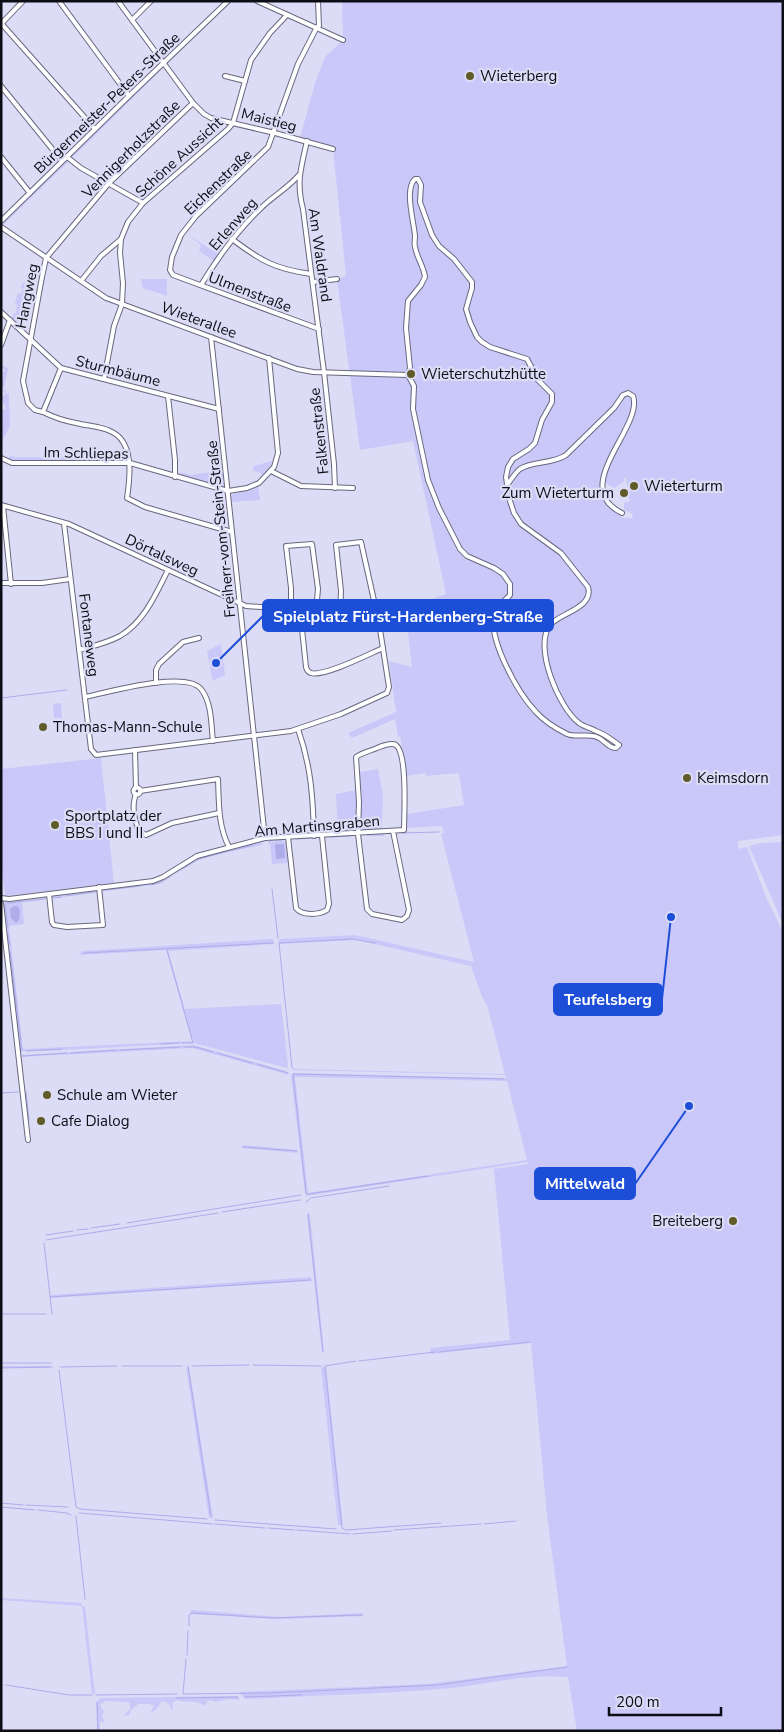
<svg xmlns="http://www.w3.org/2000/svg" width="784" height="1732" font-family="'Nunito Sans',sans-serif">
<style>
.green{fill:#c9c8f9;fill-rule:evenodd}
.water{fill:#aeace9}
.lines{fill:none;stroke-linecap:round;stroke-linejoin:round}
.stream{stroke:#aeace9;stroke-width:1}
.minor-casing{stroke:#68677e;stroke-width:6}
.minor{stroke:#fff;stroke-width:4}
.poi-dot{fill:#605c29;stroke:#dcdcf6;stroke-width:2}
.labels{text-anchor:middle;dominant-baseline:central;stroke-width:4.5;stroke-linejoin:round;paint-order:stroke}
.poi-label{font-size:15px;fill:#0d0d16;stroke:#dcdcf6;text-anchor:start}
.street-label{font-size:15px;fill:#0d0d16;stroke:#dcdcf6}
.leader{fill:none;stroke:#1d4ed8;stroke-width:2}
.callout-dot{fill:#1d4ed8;stroke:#dcdcf6;stroke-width:2}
.callout{fill:#1d4ed8;stroke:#1d4ed8;stroke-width:2}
.callout-label{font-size:16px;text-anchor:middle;font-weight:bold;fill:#fff}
</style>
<rect width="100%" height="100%" fill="#dcdcf6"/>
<g class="green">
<polygon points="230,1 232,1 167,64 168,62"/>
<path d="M342 1H783V835L738 841V849L747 847 766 897 783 932V1731H577L568 1677C523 1673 484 1686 440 1689 375 1694 310 1696 246 1699L239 1692 428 1684 567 1666 547 1515 531 1343 431 1354 430 1348 510 1340 494 1169 528 1164V1162L306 1196 305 1193 291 1076 293 1073 506 1078 505 1075 293 1070V1067L296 1069 505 1074 487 1005 482 997 471 966 357 940 279 944V939L355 935 474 962 441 834 444 833 442 826 407 828V814L464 805 459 773 426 776V773L406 776 400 736 398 737 395 719 352 738 348 733 396 712 389 661 412 667 408 632 429 628 426 601 446 594 413 441 360 450 337 279 346 276 333 149 300 138 315 83 325 57 343 40ZM624 478H626L627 487 629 486 630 489 626 491 630 501 624 503V510L633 514 632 518H623L600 497 597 492 602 481 614 488 623 482ZM295 1077 507 1081 527 1160 308 1193Z"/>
<polygon points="162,67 163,68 72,158 70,156 77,151"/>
<polygon points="66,159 69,161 3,225 2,223"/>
<polygon points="187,234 218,254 214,261 199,251 201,245"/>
<polygon points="141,279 167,279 167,296 143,288"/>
<polygon points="25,281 18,323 12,318 14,313 16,313 17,305 15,304 17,295 19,293 21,294 23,288 20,287"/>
<polygon points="1,364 8,369 4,387 1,390 1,375 5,370 1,367"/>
<polygon points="5,388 7,394 9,393 10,426 1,443 1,410 6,409 1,397 6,394 4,392"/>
<polygon points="11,455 14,457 123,458 117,462 22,461 10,460 9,458"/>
<polygon points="275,460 264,475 253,470 254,466"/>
<polygon points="223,470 224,487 223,488 183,477 180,472 191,475"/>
<path d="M258 486 260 500 231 502V496C237 490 250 491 258 486Z"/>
<polygon points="221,644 225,675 214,680 212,679 207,651"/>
<polygon points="61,703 62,718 54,718 53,704"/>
<polygon points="101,758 114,883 5,896 1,859 1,769"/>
<polygon points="378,769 383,796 382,830 361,831 360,827 362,798 359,772"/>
<polygon points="356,790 357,799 354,831 338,832 336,794"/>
<polygon points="283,840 286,843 288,863 272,864 270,844 272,842"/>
<polygon points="259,842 262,843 262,845 221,853 197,861 159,884 22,902 24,924 9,926 23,1049 192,1041 166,950 78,955 83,951 273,939 274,944 168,951 185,1009 281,1004 288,1065 287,1068 194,1043 46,1051 21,1051 20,1049 3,904 5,901 7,903 156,883 165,880 197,859"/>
<polygon points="783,842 783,924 749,846 761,843"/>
<polygon points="193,1045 286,1071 289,1075 192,1048 21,1057 21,1055"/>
<polygon points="242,1145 297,1150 298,1153 242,1148"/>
<polygon points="310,1214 324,1352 322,1352 307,1215"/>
<polygon points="311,1277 311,1281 51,1298 51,1295"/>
<polygon points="1,1366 53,1366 54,1369 51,1368 1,1368"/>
<polygon points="326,1366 343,1525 338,1525 321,1368"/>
<polygon points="186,1367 189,1367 213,1518 209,1518"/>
<polygon points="1,1598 81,1603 82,1606 85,1606 95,1694 92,1694 82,1606 1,1600"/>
<polygon points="191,1610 281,1617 363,1613 363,1616 281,1619 190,1614"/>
<path d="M237 1696 240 1700 229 1699 215 1702 211 1700 207 1701 205 1706C197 1699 186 1704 177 1700L172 1703 173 1709 171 1710 170 1705 164 1701 161 1702 156 1710 150 1713 154 1706 149 1704H138L131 1710 129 1715 123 1716 130 1709V1703L127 1702 105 1701 100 1705 104 1712 102 1716 105 1722H100V1731H97L96 1702 101 1698Z"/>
</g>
<g class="water">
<polygon points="276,844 284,844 285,858 276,859 275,846"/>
<polygon points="14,906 17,906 20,910 19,920 16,923 11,918 10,909"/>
</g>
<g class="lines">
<g class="stream">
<polyline points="1,698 67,690"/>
<polyline points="402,833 439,832"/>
<polyline points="367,835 384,835"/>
<polyline points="331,837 350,836"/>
<polyline points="297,839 312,838"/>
<polyline points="269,843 272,840 281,840"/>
<polyline points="184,868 198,859 253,845"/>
<polyline points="151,885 162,882 171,876"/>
<polyline points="272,889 278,938"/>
<polyline points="106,890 140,886"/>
<polyline points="66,896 95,892"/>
<polyline points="54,898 62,897"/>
<polyline points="7,903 45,899"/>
<polyline points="5,905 8,927"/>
<polyline points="8,934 10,945"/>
<polyline points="167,950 193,1043 182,1043"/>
<polyline points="10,951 22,1051"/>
<polyline points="84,953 273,943"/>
<polyline points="161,1044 179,1043"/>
<polyline points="184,1047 196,1047 213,1052"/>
<polyline points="120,1050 180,1047"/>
<polyline points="26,1051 62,1049"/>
<polyline points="71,1053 117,1050"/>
<polyline points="217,1053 252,1063"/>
<polyline points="23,1056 67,1053"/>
<polyline points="257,1064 288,1073"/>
<polyline points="292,1068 279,943 352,939 375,943"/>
<polyline points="26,1092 29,1121"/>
<polyline points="1,1093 18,1092"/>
<polyline points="243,1147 297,1151"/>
<polyline points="428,1176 308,1194 306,1193 293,1074 504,1079"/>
<polyline points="306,1202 311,1198 389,1186"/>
<polyline points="222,1212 300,1200"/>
<polyline points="308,1214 323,1352"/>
<polyline points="127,1223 301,1195"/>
<polyline points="91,1228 120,1224"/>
<polyline points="77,1230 88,1229"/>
<polyline points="46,1235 73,1231"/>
<polyline points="46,1240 218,1213"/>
<polyline points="44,1243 52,1314"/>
<polyline points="50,1297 311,1280"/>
<polyline points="1,1314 46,1314"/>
<polyline points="439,1352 530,1342"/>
<polyline points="356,1361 325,1366 342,1528 346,1530 441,1523"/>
<polyline points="359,1361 435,1352"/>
<polyline points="1,1363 51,1363"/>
<polyline points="253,1365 321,1366"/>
<polyline points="122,1366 182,1366"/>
<polyline points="188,1366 211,1516"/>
<polyline points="192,1366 249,1365"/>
<polyline points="60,1367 117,1366"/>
<polyline points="1,1368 50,1367"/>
<polyline points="59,1370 76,1507 80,1509 207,1519"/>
<polyline points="1,1503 23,1505"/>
<polyline points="26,1505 68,1507"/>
<polyline points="1,1507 35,1510"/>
<polyline points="38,1510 67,1513 71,1515"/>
<polyline points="79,1513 213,1524"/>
<polyline points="76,1516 85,1599"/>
<polyline points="215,1520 336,1529"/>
<polyline points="215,1524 265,1528"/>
<polyline points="484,1524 516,1521"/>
<polyline points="268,1528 295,1530"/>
<polyline points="297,1530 350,1534"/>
<polyline points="394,1530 481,1524"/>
<polyline points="353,1534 392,1531"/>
<polyline points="189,1626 189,1615 192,1613 271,1618 362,1615"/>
<polyline points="187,1655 188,1631"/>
<polyline points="186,1659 183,1694 270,1693 437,1685 567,1667"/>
<polyline points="1,1684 3,1685"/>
<polyline points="6,1685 69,1695 92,1695"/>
<polyline points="96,1695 177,1694"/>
<polyline points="244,1697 302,1695"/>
<polyline points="176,1698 238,1697"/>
<polyline points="97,1703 98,1731"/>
</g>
<defs>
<g id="minor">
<polyline points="59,1 129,96"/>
<polyline points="118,1 193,103 204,114 211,118 275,133 333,149"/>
<polyline points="257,1 343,40"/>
<polyline points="318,1 319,26 317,27 298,64 268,147 196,216 181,235 172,257 170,270 173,275 319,329"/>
<polyline points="132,20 151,1"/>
<polyline points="1,23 95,129"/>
<polyline points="2,23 23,1"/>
<polyline points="225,76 245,81"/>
<polyline points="1,86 62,161"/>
<path d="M307 141C301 168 296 182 303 209L324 372 334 464 335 488"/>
<polyline points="1,157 30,193"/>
<polyline points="67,157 81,168 143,203"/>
<path d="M415 179H418L421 185 420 202 432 235 439 246 454 259 472 282V288L466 309 470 322 477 337 482 342 490 347 527 359 538 380 552 394V402L542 420 535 443 529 449 513 459 508 467 506 477 509 498 514 513 521 524 561 553 588 587C594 608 560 613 550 625 533 647 559 708 579 723 584 727 591 728 596 731 605 734 612 740 619 745L616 748C608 748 605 740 597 737 588 733 576 738 567 734 557 729 543 720 536 712 518 693 486 637 495 612 498 604 505 601 510 595V584L503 574 494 568 467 556 460 549 439 508 428 480 413 409 414 386 408 375 410 368 406 328 408 301 421 285 425 277C424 267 417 258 415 247 414 244 415 240 415 236 414 222 404 189 415 179Z"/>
<polyline points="1,221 129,96 228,1"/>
<polyline points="1,227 106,298 297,369 313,372 408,375"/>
<path d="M232 239C261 261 275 269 311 274"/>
<polyline points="81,281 101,256 121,239"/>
<polyline points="313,282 337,279"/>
<path d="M201 285C218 257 237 231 261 208 273 196 288 188 299 175"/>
<polyline points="1,312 61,368 219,409"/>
<polyline points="211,337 265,838"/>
<polyline points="1,345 10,320"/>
<path d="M61 368 43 412C53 417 65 421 76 423 87 426 100 426 110 431 135 441 130 478 127 498L145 507 232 532"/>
<polyline points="104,379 114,326 122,304 123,283 120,253 121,239 128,222 143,203 228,129 233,123 251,60 270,33 287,15"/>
<polyline points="168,396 175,460 175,477"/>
<polyline points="43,412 35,410 28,403 23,381 42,277 46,258 109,183 193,103"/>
<polyline points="1,458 12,463 130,463 228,491 247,488 259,483 274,467 278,453 269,358"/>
<polyline points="271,471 301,486 353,488"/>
<path d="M507 485C511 480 515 473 520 469 532 461 553 464 566 455L614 408 623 395 628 393 633 396C644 427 568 487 622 513"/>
<polyline points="1,505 69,524 246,606 377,615"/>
<polyline points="3,506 11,584"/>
<polyline points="64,523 91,749 96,755 291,731 341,714 387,693 389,687 379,623 361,542 336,545 341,591 340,612"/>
<polyline points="1,583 42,583 70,579"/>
<polyline points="291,609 291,588 286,546 312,544 318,589 316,611"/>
<path d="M300 610 306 667C307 670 307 672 311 673 324 677 369 654 383 648"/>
<path d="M79 650C93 646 107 643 120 636 144 622 156 594 168 570"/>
<polyline points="156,683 156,670 159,664 183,642 199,638"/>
<path d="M85 697C108 692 186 670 201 689 212 703 211 724 213 741"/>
<path d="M298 729C311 766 313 797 314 836"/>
<polyline points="135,750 136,788"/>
<circle cx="137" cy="791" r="3.5"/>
<path d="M140 791 218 779C219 803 218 826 229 847"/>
<path d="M136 794C131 807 134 819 139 831L146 835 172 823 219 813"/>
<path d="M288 837 296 908C302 916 319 915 327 910L329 904 322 836"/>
<polyline points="49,894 52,922 54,925 67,927 103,925 99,887"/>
<path d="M1 898 9 899 153 881 163 877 197 856 265 838 404 830C404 816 408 754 396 745 391 742 382 746 377 748 370 751 361 753 356 757L359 802 358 834 367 909 372 914 402 920 407 916 409 910 393 831"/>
<polyline points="1,903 28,1140"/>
</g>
</defs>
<use href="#minor" class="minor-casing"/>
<use href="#minor" class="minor"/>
</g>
<g class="poi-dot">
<circle cx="470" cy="76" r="5"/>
<circle cx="411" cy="374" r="5"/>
<circle cx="634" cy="486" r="5"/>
<circle cx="624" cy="493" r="5"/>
<circle cx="43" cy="727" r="5"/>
<circle cx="687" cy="778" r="5"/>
<circle cx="55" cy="825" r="5"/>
<circle cx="47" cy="1095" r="5"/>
<circle cx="41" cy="1121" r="5"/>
<circle cx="733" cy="1221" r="5"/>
</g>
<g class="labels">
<g class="poi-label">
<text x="480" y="76">Wieterberg</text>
<text x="421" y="374">Wieterschutzhütte</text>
<text x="644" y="486">Wieterturm</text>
<text x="614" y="493" text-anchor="end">Zum Wieterturm</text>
<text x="53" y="727">Thomas-Mann-Schule</text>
<text x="697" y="778">Keimsdorn</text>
<text x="65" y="816">Sportplatz der<tspan x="65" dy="17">BBS I und II</tspan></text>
<text x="57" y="1095">Schule am Wieter</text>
<text x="51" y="1121">Cafe Dialog</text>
<text x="723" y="1221" text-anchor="end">Breiteberg</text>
</g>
<g class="street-label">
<text transform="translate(107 103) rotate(-44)">Bürgermeister-Peters-Straße</text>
<text transform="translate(269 120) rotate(14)">Maistieg</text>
<text transform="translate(131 149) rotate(-45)">Vennigerholzstraße</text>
<text transform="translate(179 157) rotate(-42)">Schöne Aussicht</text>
<text transform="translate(218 182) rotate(-44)">Eichenstraße</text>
<text transform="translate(233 224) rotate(-49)">Erlenweg</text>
<text transform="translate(320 255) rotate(82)">Am Waldrand</text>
<text transform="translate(250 292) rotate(21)">Ulmenstraße</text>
<text transform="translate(27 296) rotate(-79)">Hangweg</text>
<text transform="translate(199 320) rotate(20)">Wieterallee</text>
<text transform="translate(118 371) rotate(14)">Sturmbäume</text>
<text transform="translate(319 431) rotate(-96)">Falkenstraße</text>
<text transform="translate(86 453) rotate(1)">Im Schliepas</text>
<text transform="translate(221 529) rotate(-96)">Freiherr-vom-Stein-Straße</text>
<text transform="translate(162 555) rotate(25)">Dörtalsweg</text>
<text transform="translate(89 635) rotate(83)">Fontaneweg</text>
<text transform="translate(317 826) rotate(-5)">Am Martinsgraben</text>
</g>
</g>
<path class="leader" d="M216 663L263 616M671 917L662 999M689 1106L635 1184"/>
<g class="callout-dot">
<circle cx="216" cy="663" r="5"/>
<circle cx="671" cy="917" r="5"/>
<circle cx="689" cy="1106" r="5"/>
</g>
<g class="callout">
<rect x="263" y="600" width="290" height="31" rx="5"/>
<rect x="554" y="984" width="108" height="31" rx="5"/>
<rect x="535" y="1168" width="100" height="31" rx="5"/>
</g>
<g class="callout-label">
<text x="408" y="622">Spielplatz Fürst-Hardenberg-Straße</text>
<text x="608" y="1005">Teufelsberg</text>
<text x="585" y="1189">Mittelwald</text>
</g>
<rect width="784" height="1732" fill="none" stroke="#0d0d16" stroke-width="5"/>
<path d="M609 1707v8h112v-8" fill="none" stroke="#0d0d16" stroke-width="2.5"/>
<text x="616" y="1707" font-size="15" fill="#0d0d16" stroke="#dcdcf6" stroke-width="4" paint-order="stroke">200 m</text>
</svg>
